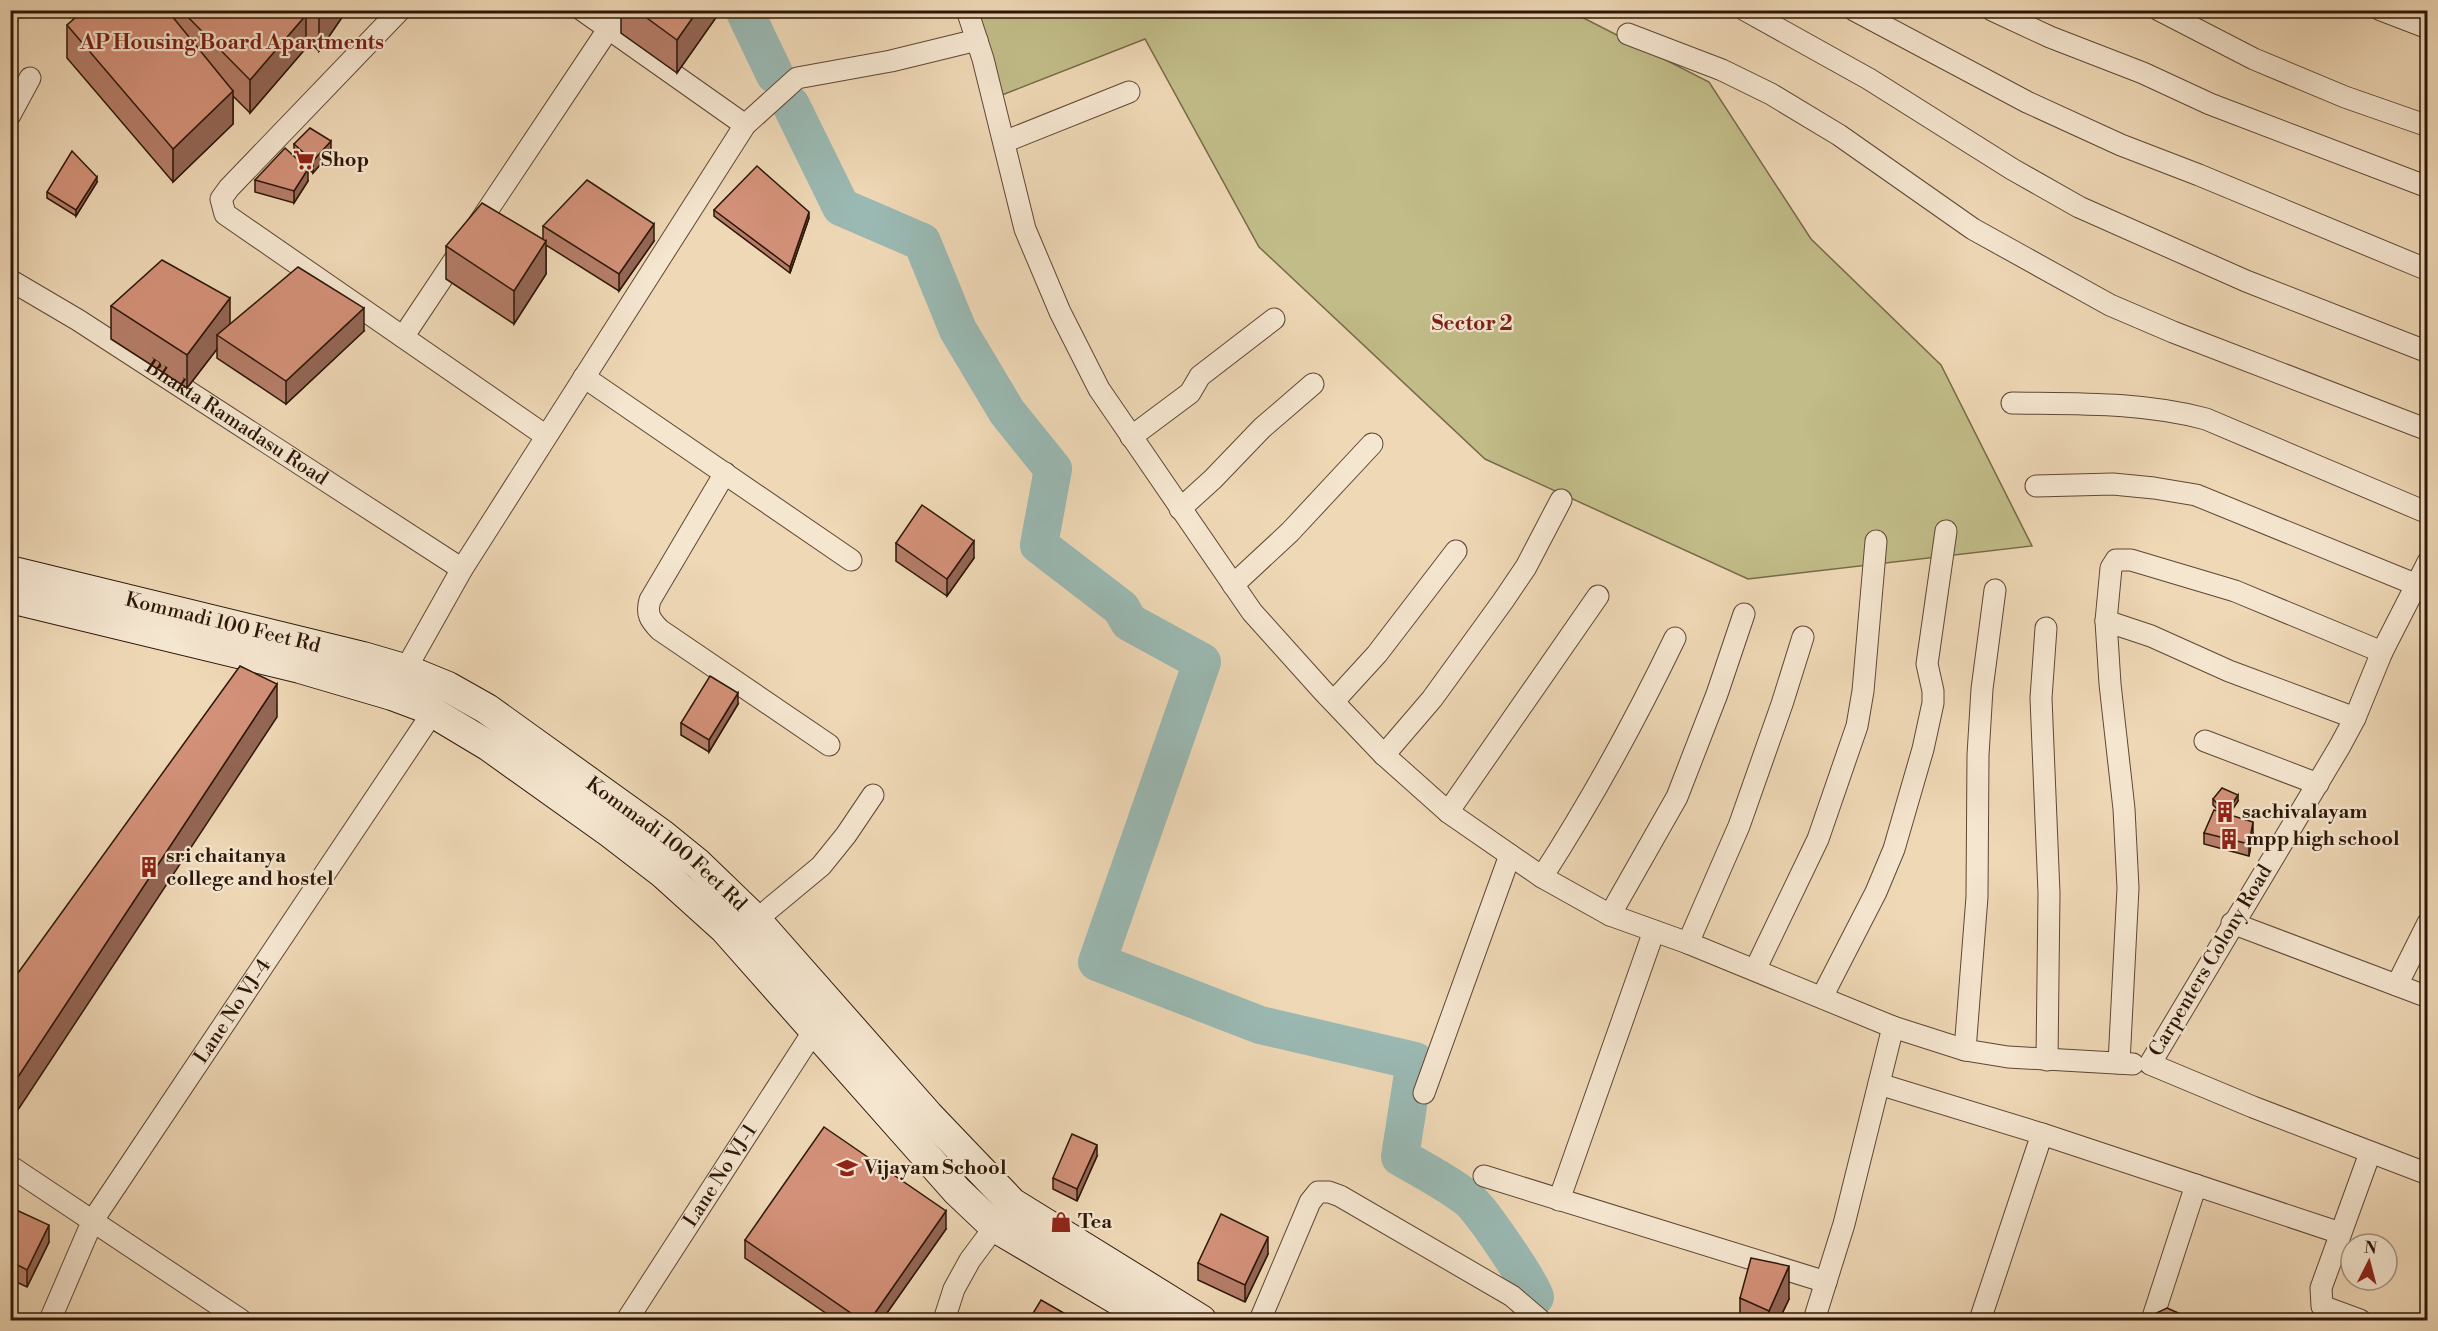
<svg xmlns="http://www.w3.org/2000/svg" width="2438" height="1331" font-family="'Libre Bodoni',serif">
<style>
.green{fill:#c1bc88;stroke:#776a48;stroke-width:1.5}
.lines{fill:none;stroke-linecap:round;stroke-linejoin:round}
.river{stroke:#9ab9b3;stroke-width:38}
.minor-casing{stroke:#5e4734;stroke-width:23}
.secondary-casing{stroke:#2d1708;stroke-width:32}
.minor{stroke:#f5e6d0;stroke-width:21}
.secondary{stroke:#f5e6d0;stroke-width:30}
.wall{fill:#b57d68;stroke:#2d1708;stroke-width:1.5}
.shaded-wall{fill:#946655;stroke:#2d1708;stroke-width:1.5}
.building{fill:#d39179;stroke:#2d1708;stroke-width:1.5}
.labels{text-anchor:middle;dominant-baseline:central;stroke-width:4.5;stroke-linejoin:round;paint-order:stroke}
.poi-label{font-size:20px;font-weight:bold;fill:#2d1708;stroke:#f5e6d0;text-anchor:start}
.street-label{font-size:20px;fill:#2d1708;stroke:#f5e6d0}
.neighbourhood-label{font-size:21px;font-weight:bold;fill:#7a1f14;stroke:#f5e6d0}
</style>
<rect width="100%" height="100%" fill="#efd8b6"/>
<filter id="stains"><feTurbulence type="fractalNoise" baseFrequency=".00333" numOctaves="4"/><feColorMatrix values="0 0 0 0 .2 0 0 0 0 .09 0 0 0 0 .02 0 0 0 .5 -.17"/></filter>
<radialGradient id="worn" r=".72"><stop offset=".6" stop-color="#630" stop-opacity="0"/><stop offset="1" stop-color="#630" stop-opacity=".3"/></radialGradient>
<polygon class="green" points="976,11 1570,11 1709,82 1811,239 1941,365 2032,546 1748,579 1485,459 1259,247 1145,39 1002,95"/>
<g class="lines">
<g class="river">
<polyline points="744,10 775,75"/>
<path d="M791 105 841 207 922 242 958 330 1007 412 1053 469 1039 545 1121 608 1129 622 1202 662 1097 962 1260 1025 1415 1061 1400 1157C1423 1170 1446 1182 1467 1198 1481 1209 1528 1279 1535 1297"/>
</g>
<defs>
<g id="minor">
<polyline points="400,10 229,188 221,199 225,214 546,436"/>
<polyline points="582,10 745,125"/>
<polyline points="967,10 983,59 1025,229 1060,312 1099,389 1252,612 1323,691 1384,755 1448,812 1542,877 1610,915 1688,943 1893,1027"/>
<polyline points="1745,10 1869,79 2012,169 2079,207 2246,281 2428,352"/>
<polyline points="1854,10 2027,102 2121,145 2199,175 2428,270"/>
<polyline points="1992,10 2050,37 2143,73 2210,104 2428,187"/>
<polyline points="2159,10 2254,59 2345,97 2428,126"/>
<polyline points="2381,10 2428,28"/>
<polyline points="1628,34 1722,70 1771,94 1839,135 1973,229 2110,305 2173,332 2428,430"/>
<polyline points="10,115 30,78"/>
<polyline points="1004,142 1129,92"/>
<path id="s1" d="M10 280 78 320 462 569"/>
<polyline points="403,337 621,10"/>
<polyline points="584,377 851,560"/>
<path d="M2012 403C2078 404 2142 402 2206 419L2428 513"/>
<polyline points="1131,437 1190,393 1200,376 1274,319"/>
<path d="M725 473 650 600C646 614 650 620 660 630L829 745"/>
<polyline points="2036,486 2113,484 2154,488 2196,495 2417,585"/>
<polyline points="1180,509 1213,479 1262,428 1313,384"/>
<polyline points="2428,562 2382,652 2355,718 2340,746 2150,1064 2253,1107 2428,1174"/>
<polyline points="1233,585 1290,532 1372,444"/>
<polyline points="2106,621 2151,636 2229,671 2355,718"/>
<polyline points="2046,628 2041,698 2049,893 2047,1060"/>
<polyline points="399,681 462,569 745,125 797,78 891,61 977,40"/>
<polyline points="1334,701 1377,654 1456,551"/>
<polyline points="2205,741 2318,784"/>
<polyline points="1384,755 1432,699 1503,601 1526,567 1561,500"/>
<polyline points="1448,812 1598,596"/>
<path d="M1542 877C1593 798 1634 723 1675 638"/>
<polyline points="1610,915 1677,797 1717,694 1744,614"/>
<polyline points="756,920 821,866 846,835 873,795"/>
<polyline points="2232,923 2428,997"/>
<polyline points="1688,943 1739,826 1782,704 1803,637"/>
<polyline points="1755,970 1818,839 1857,726 1863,691 1876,541"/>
<polyline points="2397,985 2428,923"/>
<polyline points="1822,997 1876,892 1894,849 1923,749 1933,703 1933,691 1927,664 1946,531"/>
<polyline points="1965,1050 1977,897 1978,755 1982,689 1995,590"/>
<polyline points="2119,1063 2128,888 2124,809 2110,684 2106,621 2111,568 2116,560 2131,560 2235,591 2382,652"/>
<polyline points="1879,1084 2042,1134 2340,1233"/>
<polyline points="1424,1093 1510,855"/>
<polyline points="10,1166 241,1320"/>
<polyline points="1484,1176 1826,1282"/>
<polyline points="1559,1200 1654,931"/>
<path id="s2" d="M50 1320 93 1220 433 712"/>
<path id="s3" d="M627 1320 815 1029"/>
<polyline points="944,1320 954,1289 970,1260 1002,1217"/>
<polyline points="1260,1320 1310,1202 1318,1192 1329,1192 1340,1196 1512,1296 1540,1320"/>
<polyline points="1814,1320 1844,1224 1893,1027 1965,1050 2008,1057 2133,1064"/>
<polyline points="1980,1320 2042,1134"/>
<polyline points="2152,1320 2196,1185"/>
<polyline points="2360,1320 2322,1306 2321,1288 2370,1153"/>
</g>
<g id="secondary">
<path id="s4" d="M10 571 363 657 404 669 448 687 487 709 661 834 698 864 756 920 928 1115 1012 1203 1201 1320"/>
<polyline points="10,598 300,668 392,695 424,707 489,746 611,833 663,873 724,928 957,1191 995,1227 1152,1320"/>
</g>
</defs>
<use href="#minor" class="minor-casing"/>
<use href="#secondary" class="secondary-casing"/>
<use href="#minor" class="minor"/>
<use href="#secondary" class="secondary"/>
</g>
<g class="wall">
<polygon points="84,10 347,10 319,51 306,39 306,48 250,113 233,96 233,124 173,182 67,58 67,25"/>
<polygon points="621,10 717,10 717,16 677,73 621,33"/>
<polygon points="294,144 331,152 313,173 296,158 308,181 294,203 255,192 255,180 294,156"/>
<polygon points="97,182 76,216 47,198 47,192"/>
<polygon points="714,210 809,218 790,273 714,216"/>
<polygon points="543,226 654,241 619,291 546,245 546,274 514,324 446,279 446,246 543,239"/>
<polygon points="111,306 230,324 364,331 286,404 217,358 217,349 187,388 111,339"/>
<polygon points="896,543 974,558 947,596 896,561"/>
<polygon points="738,704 709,752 681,735 681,723"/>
<polygon points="2213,799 2238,801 2229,814 2253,833 2249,856 2204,844 2204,833 2219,811 2213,805"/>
<polygon points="1097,1156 1077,1201 1053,1189 1053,1178"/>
<polygon points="10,1210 49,1242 27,1287 10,1279"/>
<polygon points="946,1229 882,1320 836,1320 745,1258 745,1240"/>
<polygon points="1268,1254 1245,1302 1198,1280 1198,1263"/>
<polygon points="1740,1298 1789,1299 1779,1320 1740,1320"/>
</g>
<g class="shaded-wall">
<polygon points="324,10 347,10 319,51 319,18"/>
<polygon points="698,10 717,10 717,16 677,73 677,40"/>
<polygon points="306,15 306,48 250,113 250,80"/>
<polygon points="233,91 233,124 173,182 173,149"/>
<polygon points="331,141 331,152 313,173 313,161"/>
<polygon points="308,169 308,181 294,203 294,191"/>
<polygon points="97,177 97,182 76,216 76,210"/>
<polygon points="809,212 809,218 790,273 790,267"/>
<polygon points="654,224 654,241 619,291 619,274"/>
<polygon points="546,241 546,274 514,324 514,291"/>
<polygon points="230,298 230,331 217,335 217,349 187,388 187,355"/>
<polygon points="364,308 364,331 286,404 286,381"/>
<polygon points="974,541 974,558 947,596 947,579"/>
<polygon points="277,684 277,717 10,1122 10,1089"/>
<polygon points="738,693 738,704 709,752 709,740"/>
<polygon points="2238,795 2238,801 2226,819 2226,813"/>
<polygon points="2253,822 2253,833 2249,856 2249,844"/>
<polygon points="1097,1145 1097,1156 1077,1201 1077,1189"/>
<polygon points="946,1211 946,1229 882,1320 870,1320"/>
<polygon points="49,1225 49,1242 27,1287 27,1270"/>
<polygon points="1268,1237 1268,1254 1245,1302 1245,1285"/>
<polygon points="1789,1266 1789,1299 1779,1320 1769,1320 1769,1311"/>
</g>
<g class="building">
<polygon points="84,10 167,10 233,91 173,149 67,25"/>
<polygon points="181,10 301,10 306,15 250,80"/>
<polygon points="311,10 324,10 319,18"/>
<polygon points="636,10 698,10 677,40"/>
<polygon points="310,128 331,141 313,161 294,144"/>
<polygon points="285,148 308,169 294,191 255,180"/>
<polygon points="72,151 97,177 76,210 47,192"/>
<polygon points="757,166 809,212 790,267 714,210"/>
<polygon points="587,180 654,224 619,274 543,226"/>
<polygon points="482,203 546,241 514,291 446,246"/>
<polygon points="162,260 230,298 187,355 111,306"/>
<polygon points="298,267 364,308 286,381 217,335"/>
<polygon points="922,505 974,541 947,579 896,543"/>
<polygon points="240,666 277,684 10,1089 10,984"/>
<polygon points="710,676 738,693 709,740 681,723"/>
<polygon points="2222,788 2238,795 2226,813 2213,799"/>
<polygon points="2214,810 2253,822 2249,844 2204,833"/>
<polygon points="824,1127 946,1211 870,1320 861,1320 745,1240"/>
<polygon points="1072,1134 1097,1145 1077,1189 1053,1178"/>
<polygon points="12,1208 49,1225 27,1270 10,1261 10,1210"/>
<polygon points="1221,1214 1268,1237 1245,1285 1198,1263"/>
<polygon points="1751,1258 1789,1266 1769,1311 1740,1298"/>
<polygon points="1041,1300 1076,1320 1029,1320"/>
<polygon points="2167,1308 2194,1320 2147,1320 2148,1317"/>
<polygon points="2326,1316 2337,1320 2319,1320"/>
</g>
<defs>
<symbol id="supermarket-bare" viewBox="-9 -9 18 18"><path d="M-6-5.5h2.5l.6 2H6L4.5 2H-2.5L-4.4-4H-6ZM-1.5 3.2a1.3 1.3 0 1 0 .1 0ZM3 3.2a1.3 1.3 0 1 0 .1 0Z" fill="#8f2418" stroke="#f5e6d0" stroke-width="2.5" paint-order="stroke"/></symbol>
<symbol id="building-bare" viewBox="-9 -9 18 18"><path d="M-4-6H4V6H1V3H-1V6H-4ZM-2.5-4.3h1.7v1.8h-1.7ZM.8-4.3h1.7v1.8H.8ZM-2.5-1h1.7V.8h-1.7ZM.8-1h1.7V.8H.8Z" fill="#8f2418" stroke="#f5e6d0" stroke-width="2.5" paint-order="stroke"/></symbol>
<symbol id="school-bare" viewBox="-9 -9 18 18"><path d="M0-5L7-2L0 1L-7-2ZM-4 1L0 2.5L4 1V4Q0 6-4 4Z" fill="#8f2418" stroke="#f5e6d0" stroke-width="2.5" paint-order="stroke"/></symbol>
<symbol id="shop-bare" viewBox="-9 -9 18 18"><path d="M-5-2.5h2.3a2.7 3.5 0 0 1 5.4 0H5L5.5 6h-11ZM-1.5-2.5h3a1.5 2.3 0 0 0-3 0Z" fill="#8f2418" stroke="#f5e6d0" stroke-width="2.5" paint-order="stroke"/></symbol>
</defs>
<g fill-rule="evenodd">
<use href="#supermarket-bare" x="289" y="145" width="30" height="30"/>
<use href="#building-bare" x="2210" y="797" width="30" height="30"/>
<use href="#building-bare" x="2214" y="824" width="30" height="30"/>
<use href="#building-bare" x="134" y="852" width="30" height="30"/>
<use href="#school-bare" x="832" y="1153" width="30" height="30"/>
<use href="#shop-bare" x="1046" y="1207" width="30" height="30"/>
</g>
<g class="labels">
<g class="poi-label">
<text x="321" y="160">Shop</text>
<text x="2242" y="812">sachivalayam</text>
<text x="2246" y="839">mpp high school</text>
<text x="166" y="856">sri chaitanya<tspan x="166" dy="23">college and hostel</tspan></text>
<text x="864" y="1168">Vijayam School</text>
<text x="1078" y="1222">Tea</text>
</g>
<g class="street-label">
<text stroke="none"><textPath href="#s1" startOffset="268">Bhakta Ramadasu Road</textPath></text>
<text stroke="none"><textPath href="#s4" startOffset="219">Kommadi 100 Feet Rd</textPath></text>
<text stroke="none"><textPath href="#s4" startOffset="723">Kommadi 100 Feet Rd</textPath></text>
<text transform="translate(2211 961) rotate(-59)">Carpenters Colony Road</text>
<text stroke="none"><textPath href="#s2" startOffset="360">Lane No VJ-4</textPath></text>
<text stroke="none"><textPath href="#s3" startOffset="172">Lane No VJ-1</textPath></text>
</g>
<g class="neighbourhood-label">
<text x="232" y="43">AP Housing Board Apartments</text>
<text x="1472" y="324">Sector 2</text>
</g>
</g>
<rect width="2438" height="1331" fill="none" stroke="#efd8b6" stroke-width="36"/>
<rect x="12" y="12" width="2414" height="1307" fill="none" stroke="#2d1708" stroke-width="3"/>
<rect x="18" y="18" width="2402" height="1295" fill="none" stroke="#2d1708" stroke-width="1.5"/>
<g transform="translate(2369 1262) rotate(6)"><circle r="28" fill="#f5e6d0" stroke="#a59380" stroke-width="1.5"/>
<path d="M0-4.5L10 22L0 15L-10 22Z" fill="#8f2418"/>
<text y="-9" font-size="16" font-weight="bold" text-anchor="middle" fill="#2d1708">N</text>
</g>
<rect width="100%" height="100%" filter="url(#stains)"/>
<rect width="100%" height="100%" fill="url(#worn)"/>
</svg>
